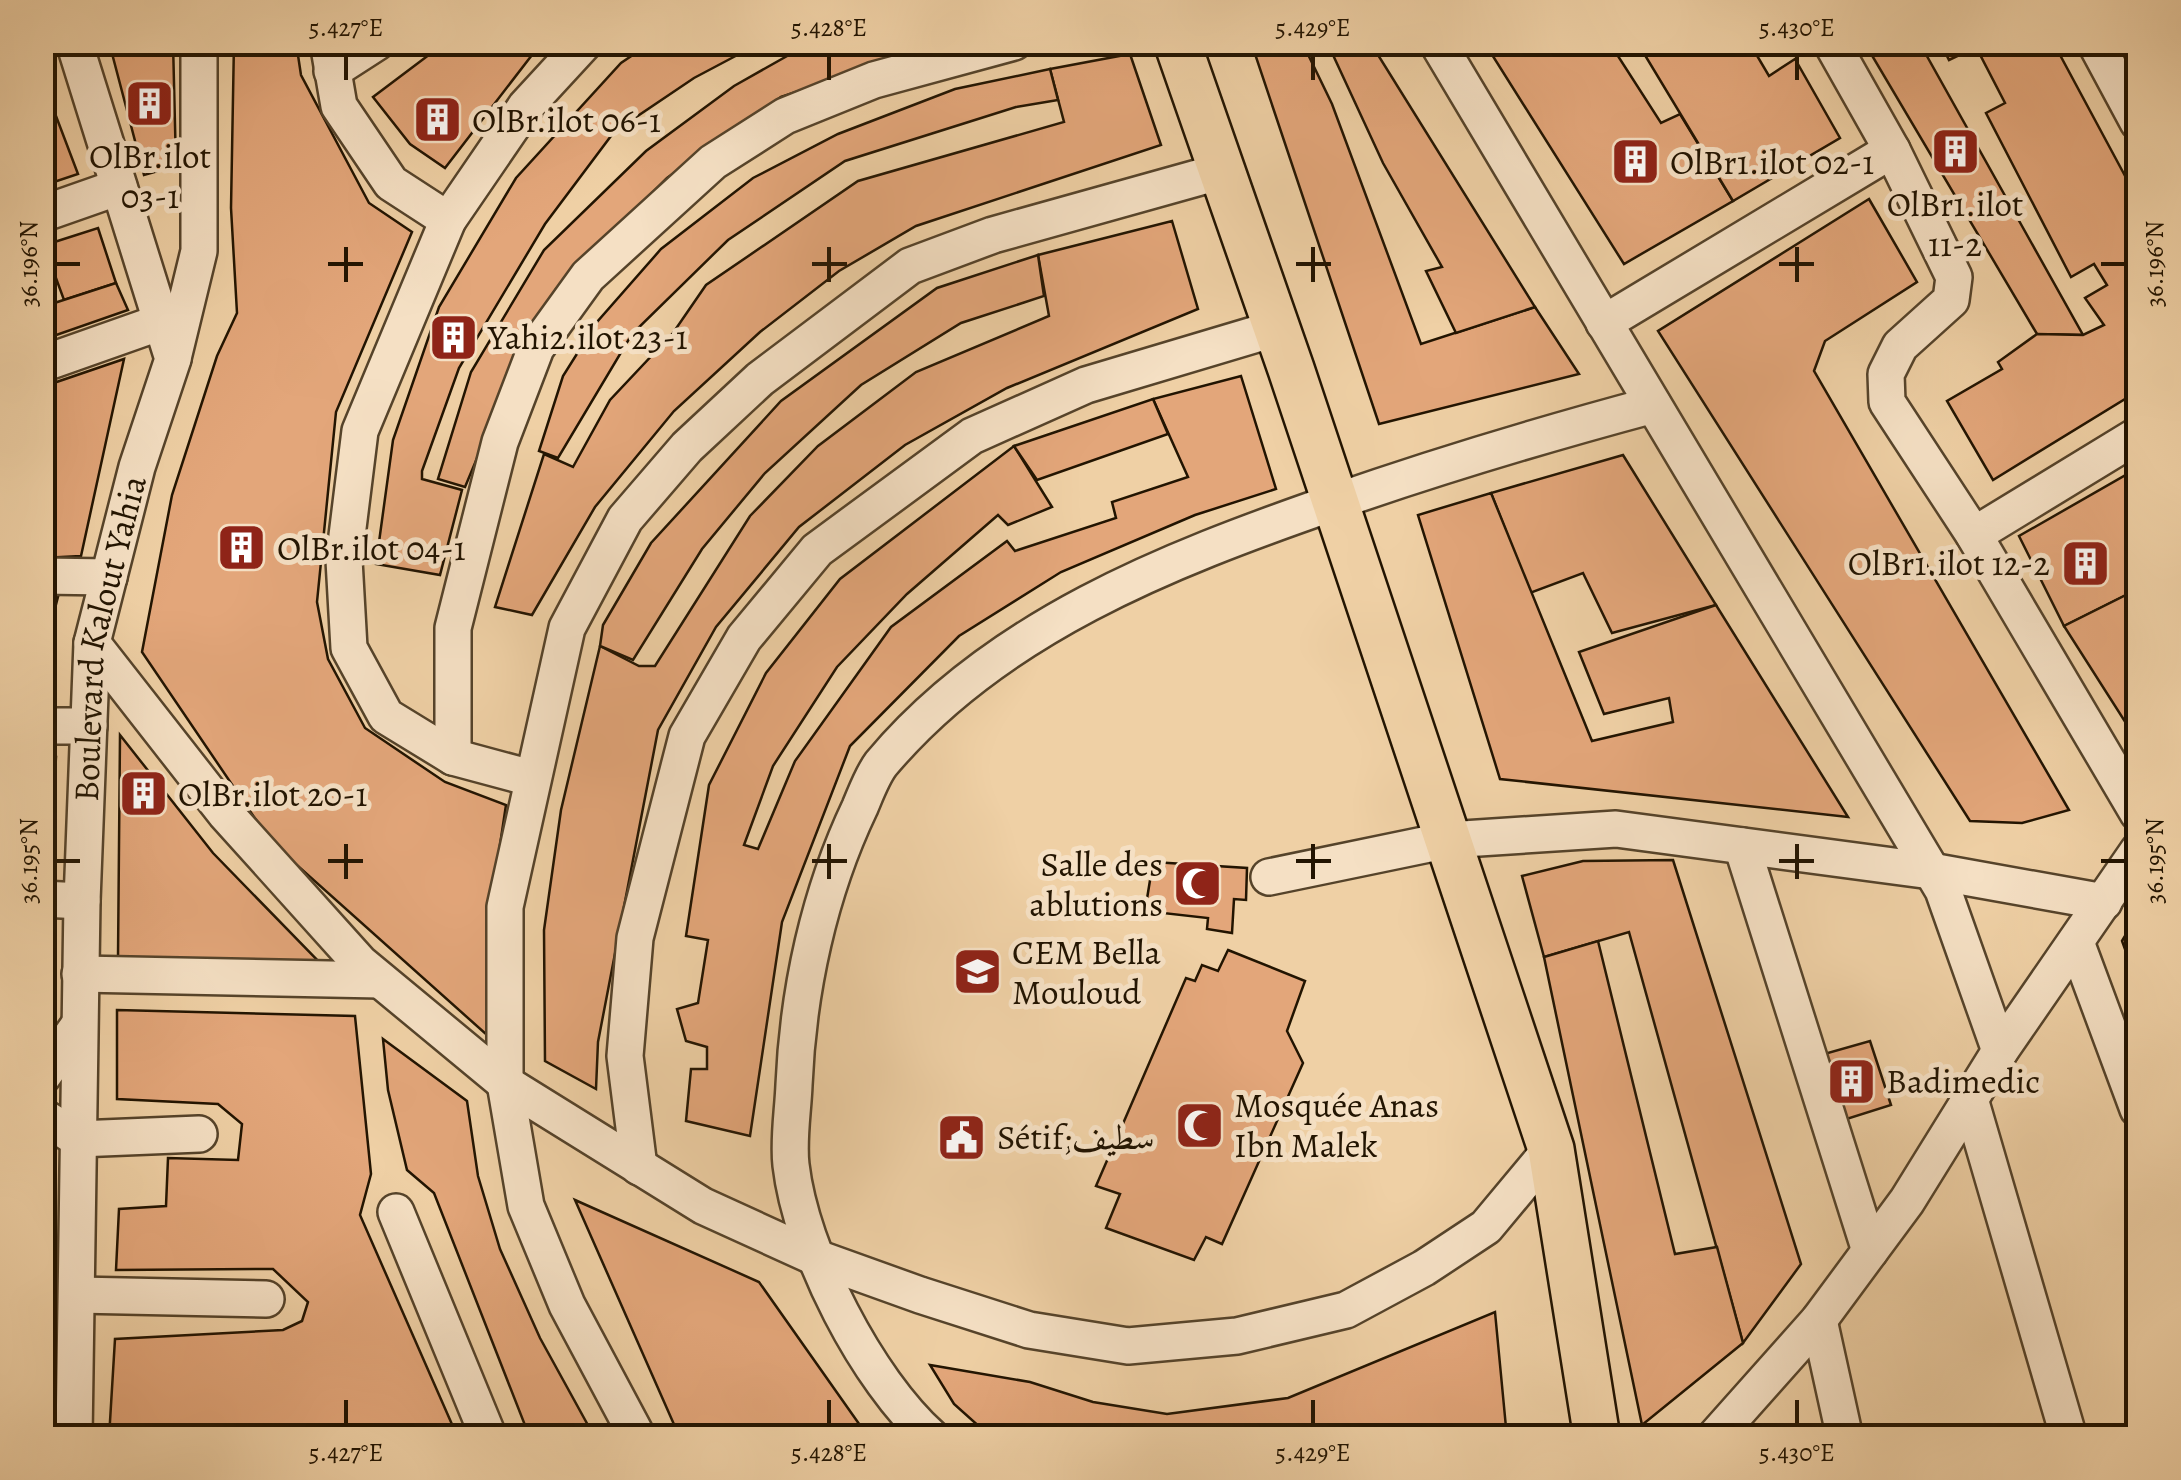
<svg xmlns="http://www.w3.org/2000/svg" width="2181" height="1480" font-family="Alegreya,Amiri,serif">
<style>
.building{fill:#e3a67a;stroke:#221401;stroke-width:2.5}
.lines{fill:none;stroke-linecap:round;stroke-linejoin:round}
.minor-casing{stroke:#55432a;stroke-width:40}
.major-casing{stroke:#221401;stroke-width:50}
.minor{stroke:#f5e0c4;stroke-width:35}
.major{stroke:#efd0a5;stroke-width:45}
.ticks{fill:none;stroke:#221401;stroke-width:4}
.labels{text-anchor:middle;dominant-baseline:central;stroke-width:10;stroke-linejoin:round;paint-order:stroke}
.poi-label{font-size:35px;fill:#221401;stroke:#f5e0c4;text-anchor:start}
.street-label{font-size:35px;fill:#221401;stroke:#f5e0c4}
.neatline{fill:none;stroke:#221401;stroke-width:4}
.ticks-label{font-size:25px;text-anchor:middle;fill:#221401}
</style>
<rect width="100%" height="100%" fill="#efd0a5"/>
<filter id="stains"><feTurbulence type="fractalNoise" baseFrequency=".002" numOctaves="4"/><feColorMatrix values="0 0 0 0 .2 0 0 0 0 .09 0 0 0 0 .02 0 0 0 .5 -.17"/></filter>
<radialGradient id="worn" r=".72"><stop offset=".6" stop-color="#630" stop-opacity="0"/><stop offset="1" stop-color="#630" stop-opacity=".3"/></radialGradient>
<g class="building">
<polygon points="109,42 173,42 176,166 144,175"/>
<polygon points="234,42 296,42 301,75 369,203 412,232 336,412 317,602 328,659 365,728 445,782 506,805 489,918 487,1035 271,842 142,652 172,495 217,356 237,313 231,208"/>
<polygon points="446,42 542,42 445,168 410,144 373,97"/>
<polygon points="652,42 762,42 694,78 614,132 545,224 459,368 422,471 422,479 462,490 440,575 376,564 393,440 439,307 516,178 621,63"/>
<polygon points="780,42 949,42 781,97 667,178 556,289 523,348 465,487 438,479 471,372 544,250 646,151 734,86 787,56"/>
<polygon points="1251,42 1302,42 1332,104 1421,344 1535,307 1579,374 1379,424"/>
<polygon points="1327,42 1370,42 1535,307 1456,333 1426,271 1442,267 1383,163"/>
<polygon points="1484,42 1609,42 1661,123 1680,114 1733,201 1624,264"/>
<polygon points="1637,42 1749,42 1769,76 1795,59 1840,138 1733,201"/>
<polygon points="1864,42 1919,42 2083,335 2037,334"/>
<polygon points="1940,42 2053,42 2138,200 2138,391 1993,480 1947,401 2002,369 1998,362 2037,334 2083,335 2104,325 2085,298 2107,285 2094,264 2071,277 1986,113 2005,103 1976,47 1949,60"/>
<polygon points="1130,54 1161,145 916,226 839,271 760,332 674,411 595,507 532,615 495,607 544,454 573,467 610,400 673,333 706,285 858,181 1064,122 1050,69"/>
<polygon points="1050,69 1058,100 1016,107 845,161 728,240 632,334 558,458 539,451 563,376 597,322 661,249 753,178 838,134 955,89"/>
<polygon points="48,95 78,174 42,186 42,97"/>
<polygon points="1869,199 1917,282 1825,341 1814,371 2069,810 2022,823 1970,821 1658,331"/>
<polygon points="1172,221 1198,309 1007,388 905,445 799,527 716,627 658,730 598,1042 596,1089 545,1061 544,930 561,810 600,646 639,666 655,666 750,516 818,446 916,372 1049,316 1038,255"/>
<polygon points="98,228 116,283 64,300 49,259 42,261 42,246"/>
<polygon points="1038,255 1044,296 961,323 861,385 765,473 702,549 633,660 600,646 603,625 651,543 781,401 937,288"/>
<polygon points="116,283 128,310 42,340 42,307"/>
<polygon points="124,359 81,556 42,558 42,387"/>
<polygon points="1241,376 1276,489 1195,515 1061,572 959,636 850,746 782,922 750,1136 686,1121 691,1069 707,1069 707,1047 686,1041 677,1009 698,1003 708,940 686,936 709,785 766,673 840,579 1014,446 1052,507 1008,525 998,515 907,594 837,667 773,766 744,845 758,849 795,761 891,627 1007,541 1015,551 1116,518 1112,502 1188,477 1153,399"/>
<polygon points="1153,399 1168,434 1037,480 1014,446"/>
<polygon points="1623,455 1716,605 1612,633 1583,573 1530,593 1491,493"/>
<polygon points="2138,468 2138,589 2064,626 2019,536"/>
<polygon points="1491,493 1592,741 1673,722 1669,698 1604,714 1579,652 1716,605 1848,817 1500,779 1418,515"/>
<polygon points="2138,589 2138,742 2064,626"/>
<polygon points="42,593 59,593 53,616 52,707 42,707"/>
<polygon points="120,735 213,853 321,964 118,957"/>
<polygon points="42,756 56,757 49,872 42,872"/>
<polygon points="1673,860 1801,1264 1743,1343 1629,932 1544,957 1522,876 1583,861"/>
<polygon points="1153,862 1247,868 1246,900 1234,899 1232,933 1207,929 1208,918 1145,911"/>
<polygon points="2138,914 2138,985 2122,941"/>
<polygon points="42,917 45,917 42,1019"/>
<polygon points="1598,941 1675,1254 1717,1247 1743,1343 1642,1425 1544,957"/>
<polygon points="1228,950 1305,981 1287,1031 1303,1063 1222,1244 1206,1237 1194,1260 1106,1228 1120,1194 1096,1186 1186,978 1195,981 1202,965 1218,971"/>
<polygon points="117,1010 355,1016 371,1174 360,1215 458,1438 109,1438 115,1339 283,1330 302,1321 308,1302 273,1269 116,1270 119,1209 166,1206 168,1158 238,1160 242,1124 218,1104 117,1099"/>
<polygon points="383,1039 467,1101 478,1176 500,1249 540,1338 595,1438 530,1438 434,1193 407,1170 388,1090"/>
<polygon points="1870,1041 1891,1105 1834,1123 1810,1058"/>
<polygon points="575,1200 759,1282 869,1438 680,1438"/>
<polygon points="1495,1312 1507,1438 992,1438 954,1404 930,1365 1030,1382 1093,1402 1167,1414 1288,1398"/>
</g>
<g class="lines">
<defs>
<g id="minor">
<polyline points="328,42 339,106 391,183 448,220"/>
<polyline points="1437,42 1943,890 2000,1051"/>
<polyline points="1831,42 1892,150 1954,277 1951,300 1900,346 1886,374 1887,402 1974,535 2138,813"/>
<polyline points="2095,42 2138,122"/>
<polyline points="332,71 377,42"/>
<polyline points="42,214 119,187"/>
<polyline points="1604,323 1892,150"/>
<polyline points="173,358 199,251 199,42"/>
<polyline points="42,364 161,322"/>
<polyline points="1974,535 2138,435"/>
<polyline points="42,576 109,577"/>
<polyline points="92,643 225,813 360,963 505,1083 703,1206 817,1258 920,1295 1029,1330 1128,1346 1237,1336 1346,1310 1424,1268 1486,1227 1551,1149"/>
<polyline points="42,726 89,726"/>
<polyline points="453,757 453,628 500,442 536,348 588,276 713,162 785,116 874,80 1014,42"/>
<polyline points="531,778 453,757 386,716 349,648 344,560 360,431 448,220 526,106 585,42"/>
<polyline points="1742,846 1870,1251"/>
<polyline points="1269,877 1448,840 1616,829 1931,871 2104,902"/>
<polyline points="42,899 82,901"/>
<polyline points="2076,942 2138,1109"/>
<polyline points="80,974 380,980"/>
<polyline points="42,1077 79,1025"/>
<polyline points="1970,1099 2069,1438"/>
<polyline points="42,1116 78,1139 199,1134"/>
<polyline points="639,1167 625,1056 635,938 687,736 744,638 817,550 972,436 1086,385 1277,328"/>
<polyline points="396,1212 489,1438"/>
<polyline points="77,1295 266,1299"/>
<polyline points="1819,1320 1845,1438"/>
<path id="s1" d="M74 1438 82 901 92 643 137 467 173 359 74 42"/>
<polyline points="638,1438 567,1305 526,1206 505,1083 505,907 567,628 625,519 687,447 760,379 910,266 993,235 1222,171"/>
<path d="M932 1438C867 1380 801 1252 791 1165 788 1140 793 1111 794 1085 798 990 819 893 860 807 866 793 872 776 881 764 996 627 1168 560 1332 503 1438 466 1545 434 1653 405"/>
<polyline points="1714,1438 1819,1320 1907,1201 2000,1051 2138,851"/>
</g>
<polyline id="major" points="1177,42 1291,369 1551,1149 1597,1438"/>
</defs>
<use href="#minor" class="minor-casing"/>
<use href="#major" class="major-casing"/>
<use href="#minor" class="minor"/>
<use href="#major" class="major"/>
</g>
<path class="ticks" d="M346 55V80M829 55V80M1313 55V80M1797 55V80M346 247V282M829 247V282M1313 247V282M1797 247V282M55 264H80M328 264H363M812 264H847M1296 264H1331M1779 264H1814M2101 264H2126M346 844V879M829 844V879M1313 844V879M1797 844V879M55 861H80M328 861H363M812 861H847M1296 861H1331M1779 861H1814M2101 861H2126M346 1400V1425M829 1400V1425M1313 1400V1425M1797 1400V1425"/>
<defs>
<symbol id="building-square" viewBox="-11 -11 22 22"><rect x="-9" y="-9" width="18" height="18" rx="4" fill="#8f2418" stroke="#f5e0c4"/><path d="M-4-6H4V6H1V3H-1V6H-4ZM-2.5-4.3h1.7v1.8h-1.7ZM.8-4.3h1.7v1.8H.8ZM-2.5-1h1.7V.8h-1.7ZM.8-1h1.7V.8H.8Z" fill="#fff"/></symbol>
<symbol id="mosque-square" viewBox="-11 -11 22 22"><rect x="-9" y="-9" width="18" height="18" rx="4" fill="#8f2418" stroke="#f5e0c4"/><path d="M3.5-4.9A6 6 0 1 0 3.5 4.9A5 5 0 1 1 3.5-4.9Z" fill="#fff"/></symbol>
<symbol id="school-square" viewBox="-11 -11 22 22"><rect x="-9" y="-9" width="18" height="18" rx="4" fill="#8f2418" stroke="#f5e0c4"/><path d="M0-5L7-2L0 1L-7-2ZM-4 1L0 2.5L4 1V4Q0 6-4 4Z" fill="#fff"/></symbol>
<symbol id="civic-square" viewBox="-11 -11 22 22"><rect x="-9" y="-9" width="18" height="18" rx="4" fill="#8f2418" stroke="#f5e0c4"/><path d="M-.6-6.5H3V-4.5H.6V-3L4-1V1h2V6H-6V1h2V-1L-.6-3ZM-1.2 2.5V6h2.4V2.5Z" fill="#fff"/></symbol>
</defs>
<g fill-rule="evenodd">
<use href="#building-square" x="122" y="76" width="55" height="55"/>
<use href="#building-square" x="410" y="92" width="55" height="55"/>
<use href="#building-square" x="1928" y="124" width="55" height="55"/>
<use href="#building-square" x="1608" y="134" width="55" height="55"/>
<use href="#building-square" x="426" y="310" width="55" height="55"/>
<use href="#building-square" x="214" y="520" width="55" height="55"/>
<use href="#building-square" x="2058" y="536" width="55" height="55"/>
<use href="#building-square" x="116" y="766" width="55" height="55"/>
<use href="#mosque-square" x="1170" y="856" width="55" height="55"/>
<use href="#school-square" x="950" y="944" width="55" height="55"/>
<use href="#building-square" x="1824" y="1054" width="55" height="55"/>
<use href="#mosque-square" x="1172" y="1098" width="55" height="55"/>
<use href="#civic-square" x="934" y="1110" width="55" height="55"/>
</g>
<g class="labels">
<g class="poi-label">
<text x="472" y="120">OlBr.ilot 06-1</text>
<text x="150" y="156" text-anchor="middle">OlBr.ilot<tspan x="150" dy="40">03-1</tspan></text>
<text x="1670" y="162">OlBr1.ilot 02-1</text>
<text x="1955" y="204" text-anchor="middle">OlBr1.ilot<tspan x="1955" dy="40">11-2</tspan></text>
<text x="488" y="337">Yahi2.ilot 23-1</text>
<text x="277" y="548">OlBr.ilot 04-1</text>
<text x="2050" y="563" text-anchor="end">OlBr1.ilot 12-2</text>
<text x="178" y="794">OlBr.ilot 20-1</text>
<text x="1163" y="864" text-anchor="end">Salle des<tspan x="1163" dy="40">ablutions</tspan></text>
<text x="1012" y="952">CEM Bella<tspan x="1012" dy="40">Mouloud</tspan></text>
<text x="1886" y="1081">Badimedic</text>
<text x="1234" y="1105">Mosquée Anas<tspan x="1234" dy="40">Ibn Malek</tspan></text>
<text x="997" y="1137">Sétif;سطيف</text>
</g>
<g class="street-label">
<text stroke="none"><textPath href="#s1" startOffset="802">Boulevard Kalout Yahia</textPath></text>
</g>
</g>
<rect width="2181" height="1480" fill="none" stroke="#efd0a5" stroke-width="110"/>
<rect x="55" y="55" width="2071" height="1370" class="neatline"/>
<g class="ticks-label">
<text x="346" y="36">5.427°E</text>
<text x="829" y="36">5.428°E</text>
<text x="1313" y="36">5.429°E</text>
<text x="1797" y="36">5.430°E</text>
<text transform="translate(28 264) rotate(-90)" y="9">36.196°N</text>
<text transform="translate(2154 264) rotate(-90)" y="9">36.196°N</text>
<text transform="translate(28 861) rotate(-90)" y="9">36.195°N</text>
<text transform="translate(2154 861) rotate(-90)" y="9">36.195°N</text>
<text x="346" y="1461">5.427°E</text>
<text x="829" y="1461">5.428°E</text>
<text x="1313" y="1461">5.429°E</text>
<text x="1797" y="1461">5.430°E</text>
</g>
<rect width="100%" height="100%" filter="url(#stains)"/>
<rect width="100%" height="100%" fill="url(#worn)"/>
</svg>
